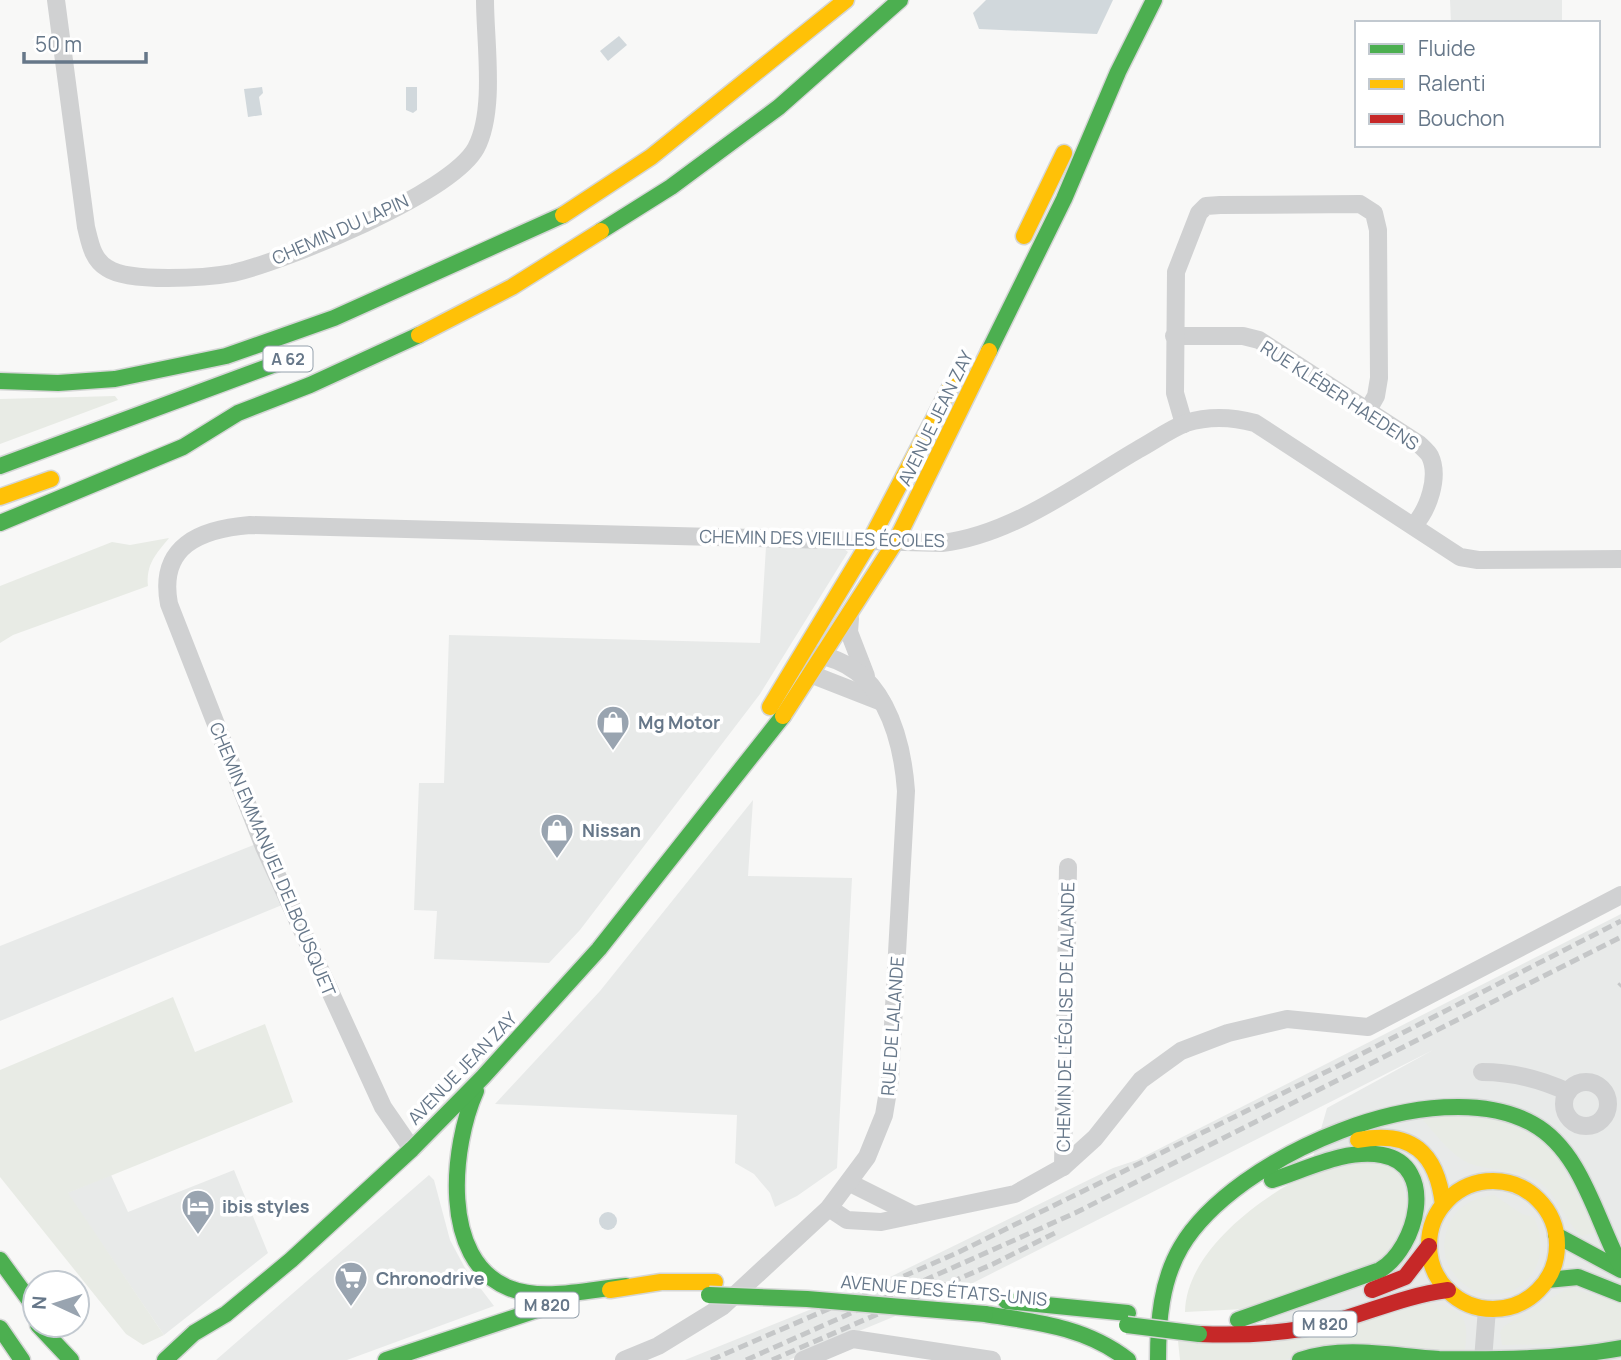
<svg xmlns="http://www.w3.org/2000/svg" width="1621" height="1360" font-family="Manrope,sans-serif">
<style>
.built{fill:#e8eae9}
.green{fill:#e8ebe5}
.water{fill:#d1d8dc}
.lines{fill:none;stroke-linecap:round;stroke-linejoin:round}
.fast-casing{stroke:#d5d6d6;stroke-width:19}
.slow-casing{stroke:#d5d6d6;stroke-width:19}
.jam-casing{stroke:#d5d6d6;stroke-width:19}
.street{stroke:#d0d1d2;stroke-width:18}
.fast{stroke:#4caf50;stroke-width:16}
.slow{stroke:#ffc107;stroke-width:16}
.jam{stroke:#c62828;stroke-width:16}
.rail{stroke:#c5c7c8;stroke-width:5;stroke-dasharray:10 5;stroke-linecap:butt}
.fast-bridge-casing{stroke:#d5d6d6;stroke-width:19;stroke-linecap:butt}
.fast-bridge{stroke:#4caf50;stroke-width:16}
.labels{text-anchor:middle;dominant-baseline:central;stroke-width:7;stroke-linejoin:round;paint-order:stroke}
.shield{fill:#fff;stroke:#94a0ac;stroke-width:2}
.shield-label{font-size:16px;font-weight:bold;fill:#667789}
.street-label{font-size:18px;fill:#667789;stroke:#fff}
.poi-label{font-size:18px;font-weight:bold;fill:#667789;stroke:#fff;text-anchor:start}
</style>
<rect width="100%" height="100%" fill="#f8f8f7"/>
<g class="built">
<polygon points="1450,0 1562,0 1562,23 1451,23"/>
<polygon points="766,547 844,549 848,552 760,694 580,930 549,963 434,959 437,911 414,910 419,783 444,783 449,635 760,643"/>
<polygon points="753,800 748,876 852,878 837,1168 797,1196 775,1207 770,1193 754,1174 735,1163 737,1115 495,1104 600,991"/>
<polygon points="256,844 282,905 0,1021 0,946"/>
<polygon points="1621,914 1621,1360 1255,1360 1327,1108 1433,1050 961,1289 789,1360 685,1360 886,1279 1113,1168 1137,1160"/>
<polygon points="234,1170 268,1253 164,1335 67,1193 111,1175 128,1212"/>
<polygon points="429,1175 434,1180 450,1240 465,1268 494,1306 347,1360 216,1360"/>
</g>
<g class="green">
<polygon points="115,396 118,400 0,444 0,399"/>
<path d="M169 538C156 554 146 564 148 586L13 635 0 643V586L112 542 130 545Z"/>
<polygon points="173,997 195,1052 265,1024 293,1102 68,1193 164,1335 143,1345 126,1334 0,1177 0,1070"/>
<path d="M1419 1116H1492L1550 1143 1597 1232 1582 1236C1564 1221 1559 1197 1539 1182 1518 1166 1493 1172 1471 1164 1450 1156 1434 1131 1419 1116Z"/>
<path d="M1359 1163 1385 1164 1399 1173 1409 1212 1381 1262 1244 1309 1185 1312C1186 1257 1247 1208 1291 1183 1311 1173 1338 1169 1359 1163Z"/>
<path d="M1494 1195 1522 1214 1534 1217C1565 1288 1477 1324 1448 1264 1443 1253 1443 1239 1448 1227 1456 1206 1473 1198 1494 1195Z"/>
<polygon points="1568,1288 1621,1302 1621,1343 1502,1345 1500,1332 1504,1326"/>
<path d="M1430 1302C1466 1310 1470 1320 1464 1354L1315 1346 1286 1360H1180L1178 1341Z"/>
</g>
<g class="water">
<polygon points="986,0 1113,0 1097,34 979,29 973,13"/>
<polygon points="619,36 627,45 608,61 600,51"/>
<polygon points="262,87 263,93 259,97 262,115 248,117 244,89"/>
<polygon points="406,87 417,87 417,110 413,113 406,110"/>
<circle cx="608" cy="1221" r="9"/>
</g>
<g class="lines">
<defs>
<g id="fast">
<polyline points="601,231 671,187 779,107 900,0"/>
<polyline points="989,351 1064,199 1118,72 1154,0"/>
<polyline points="0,381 58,383 115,379 226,356 334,318 563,215"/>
<polyline points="0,466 289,359"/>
<polyline points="0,523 183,447 238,413 310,385 419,335"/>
<path d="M476 1091C452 1145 439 1260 509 1288 543 1302 591 1289 626 1286"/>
<polyline points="1556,1235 1621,1270"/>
<polyline points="0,1260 35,1308"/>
<polyline points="1547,1280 1578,1277 1621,1294"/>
<polyline points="1006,1301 1128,1313"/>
<path d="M985 1314C1036 1322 1086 1327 1128 1360"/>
<path d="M1238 1320 1380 1270C1417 1248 1438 1165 1382 1155 1346 1148 1305 1170 1272 1180"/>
<polyline points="38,1325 71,1360"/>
<polyline points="0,1328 22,1360"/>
<polyline points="165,1360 194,1333 226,1314 291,1260 412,1149 483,1077 599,949 783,716"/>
<polyline points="386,1360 564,1301"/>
<path d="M1158 1360C1158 1321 1161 1281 1181 1247 1234 1157 1435 1069 1533 1124 1582 1151 1596 1220 1621 1266"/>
<path d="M1300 1360C1347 1345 1391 1356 1439 1359 1499 1360 1561 1359 1621 1348"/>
</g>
<g id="slow">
<polyline points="563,215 651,157 846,0"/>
<polyline points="1024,236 1064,153"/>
<polyline points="419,335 512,287 601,231"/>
<polyline points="0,497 51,479"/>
<polyline points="770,707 870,541 951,386"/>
<polyline points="783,716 896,541 989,351"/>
<path d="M1358 1140C1411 1130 1437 1152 1443 1205"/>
<circle cx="1493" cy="1245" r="64"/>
<polyline points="610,1290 661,1282 715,1282"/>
</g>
<g id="jam">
<polyline points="1372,1290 1405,1277 1429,1246"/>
<path d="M1199 1334C1245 1336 1289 1334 1333 1322 1372 1311 1408 1295 1448 1290"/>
</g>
</defs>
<use href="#fast" class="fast-casing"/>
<use href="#slow" class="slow-casing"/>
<use href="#jam" class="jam-casing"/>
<g class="street">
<path d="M56 0 86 227C90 242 92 259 107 268 129 283 206 278 233 273 285 261 451 194 476 148 496 110 485 42 485 0"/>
<path d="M1174 336H1243L1259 340 1419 444C1422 447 1428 452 1430 456 1440 477 1428 510 1414 525"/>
<polyline points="1184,424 1175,393 1176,272 1199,213 1206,206 1220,205 1360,204 1374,213 1378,230 1379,378 1376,396 1368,410"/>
<polyline points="850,618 849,632 866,676"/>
<polyline points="809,666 813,675 882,702"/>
<path d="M1482 1072C1512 1072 1540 1079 1568 1092"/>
<circle cx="1586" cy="1104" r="22"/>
<path d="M412 1149 383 1107 264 847 169 604C158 546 200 529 250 525L942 543C1012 535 1079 484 1139 449 1154 441 1170 429 1186 423 1208 416 1233 417 1255 423L1460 557 1478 560 1621 559"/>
<polyline points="1063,1167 1068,867"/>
<polyline points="850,1183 914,1215"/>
<polyline points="829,1208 847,1220 881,1222 1015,1194 1063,1167 1095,1138 1141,1080 1181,1051 1228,1033 1287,1019 1368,1027 1621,895"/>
<path d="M624 1360 658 1346 723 1306 829 1208 867 1157 884 1115 890 1079 906 791C902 735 882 665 817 655"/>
<polyline points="803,1360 853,1339 992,1360"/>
<polyline points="1483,1360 1487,1309"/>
</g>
<use href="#fast" class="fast"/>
<use href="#slow" class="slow"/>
<use href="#jam" class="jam"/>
<g class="rail">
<polyline points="1619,986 1621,984"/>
<polyline points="711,1360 957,1253 1330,1070 1621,921"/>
<polyline points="746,1360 1075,1213 1621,937"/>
<polyline points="772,1360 993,1264 1055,1233"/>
</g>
<defs>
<g id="fast-bridge">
<polyline points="709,1295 807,1299 985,1314"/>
<polyline points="1127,1325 1199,1334"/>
</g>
</defs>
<use href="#fast-bridge" class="fast-bridge-casing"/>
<use href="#fast-bridge" class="fast-bridge"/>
</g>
<defs>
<symbol id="shop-pin" viewBox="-11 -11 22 30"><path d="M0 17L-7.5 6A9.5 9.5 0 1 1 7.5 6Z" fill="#99a4b0" stroke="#fff"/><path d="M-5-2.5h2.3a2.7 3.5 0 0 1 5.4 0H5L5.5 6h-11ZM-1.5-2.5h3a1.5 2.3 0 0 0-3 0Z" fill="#fff"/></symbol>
<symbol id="hotel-pin" viewBox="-11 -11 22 30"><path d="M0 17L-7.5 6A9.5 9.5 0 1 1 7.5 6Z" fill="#99a4b0" stroke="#fff"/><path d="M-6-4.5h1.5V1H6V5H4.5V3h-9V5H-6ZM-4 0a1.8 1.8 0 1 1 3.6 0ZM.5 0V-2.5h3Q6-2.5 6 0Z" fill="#fff"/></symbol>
<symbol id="supermarket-pin" viewBox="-11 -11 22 30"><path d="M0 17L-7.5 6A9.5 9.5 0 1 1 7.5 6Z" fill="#99a4b0" stroke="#fff"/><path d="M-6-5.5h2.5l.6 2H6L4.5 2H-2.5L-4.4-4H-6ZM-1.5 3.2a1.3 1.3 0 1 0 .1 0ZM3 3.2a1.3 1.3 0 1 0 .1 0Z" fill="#fff"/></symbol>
</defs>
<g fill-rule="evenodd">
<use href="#shop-pin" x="594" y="703" width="38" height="52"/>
<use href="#shop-pin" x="538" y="811" width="38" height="52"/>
<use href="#hotel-pin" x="179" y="1187" width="38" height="52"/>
<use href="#supermarket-pin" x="332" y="1259" width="38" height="52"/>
</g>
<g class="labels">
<g class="shield">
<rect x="263.5" y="346.5" width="49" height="25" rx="5"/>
<rect x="515.5" y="1292.5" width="63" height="25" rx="5"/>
<rect x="1293.5" y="1311.5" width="63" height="25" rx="5"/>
</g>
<g class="shield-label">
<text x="288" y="359">A 62</text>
<text x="547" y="1305">M 820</text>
<text x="1325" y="1324">M 820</text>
</g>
<g class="street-label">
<text transform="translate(340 229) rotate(-24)">CHEMIN DU LAPIN</text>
<text transform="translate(1340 395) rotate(33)">RUE KLÉBER HAEDENS</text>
<text transform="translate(935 418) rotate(-64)">AVENUE JEAN ZAY</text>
<text transform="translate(822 538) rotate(1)">CHEMIN DES VIEILLES ÉCOLES</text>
<text transform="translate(273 859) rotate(67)">CHEMIN EMMANUEL DELBOUSQUET</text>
<text transform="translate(1065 1017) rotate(-89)">CHEMIN DE L'ÉGLISE DE LALANDE</text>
<text transform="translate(892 1026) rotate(-86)">RUE DE LALANDE</text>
<text transform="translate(462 1068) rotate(-46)">AVENUE JEAN ZAY</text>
<text transform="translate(944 1290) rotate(5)">AVENUE DES ÉTATS-UNIS</text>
</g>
<g class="poi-label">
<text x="638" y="722">Mg Motor</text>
<text x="582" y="830">Nissan</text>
<text x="222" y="1206">ibis styles</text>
<text x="376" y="1278">Chronodrive</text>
</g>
</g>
<rect x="1355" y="21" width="245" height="126" fill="#ffffff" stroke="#c2c9d0" stroke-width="2"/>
<rect x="1369" y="44" width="35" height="10" fill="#4caf50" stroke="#c2c9d0" stroke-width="2"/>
<text x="1418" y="56" font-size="21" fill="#667789">Fluide</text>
<rect x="1369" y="79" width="35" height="10" fill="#ffc107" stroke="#c2c9d0" stroke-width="2"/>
<text x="1418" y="91" font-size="21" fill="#667789">Ralenti</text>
<rect x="1369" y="114" width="35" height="10" fill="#c62828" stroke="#c2c9d0" stroke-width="2"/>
<text x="1418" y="126" font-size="21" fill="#667789">Bouchon</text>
<g transform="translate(56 1304) rotate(274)"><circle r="33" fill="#ffffff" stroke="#c2c9d0" stroke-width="2"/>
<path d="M0-5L12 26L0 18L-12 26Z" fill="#99a4b0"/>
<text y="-10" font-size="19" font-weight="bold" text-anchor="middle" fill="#667789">N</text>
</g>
<path d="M24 52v10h122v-10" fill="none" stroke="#667789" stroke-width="3.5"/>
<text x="35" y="52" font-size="21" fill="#667789" stroke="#ffffff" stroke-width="5" paint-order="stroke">50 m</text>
</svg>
